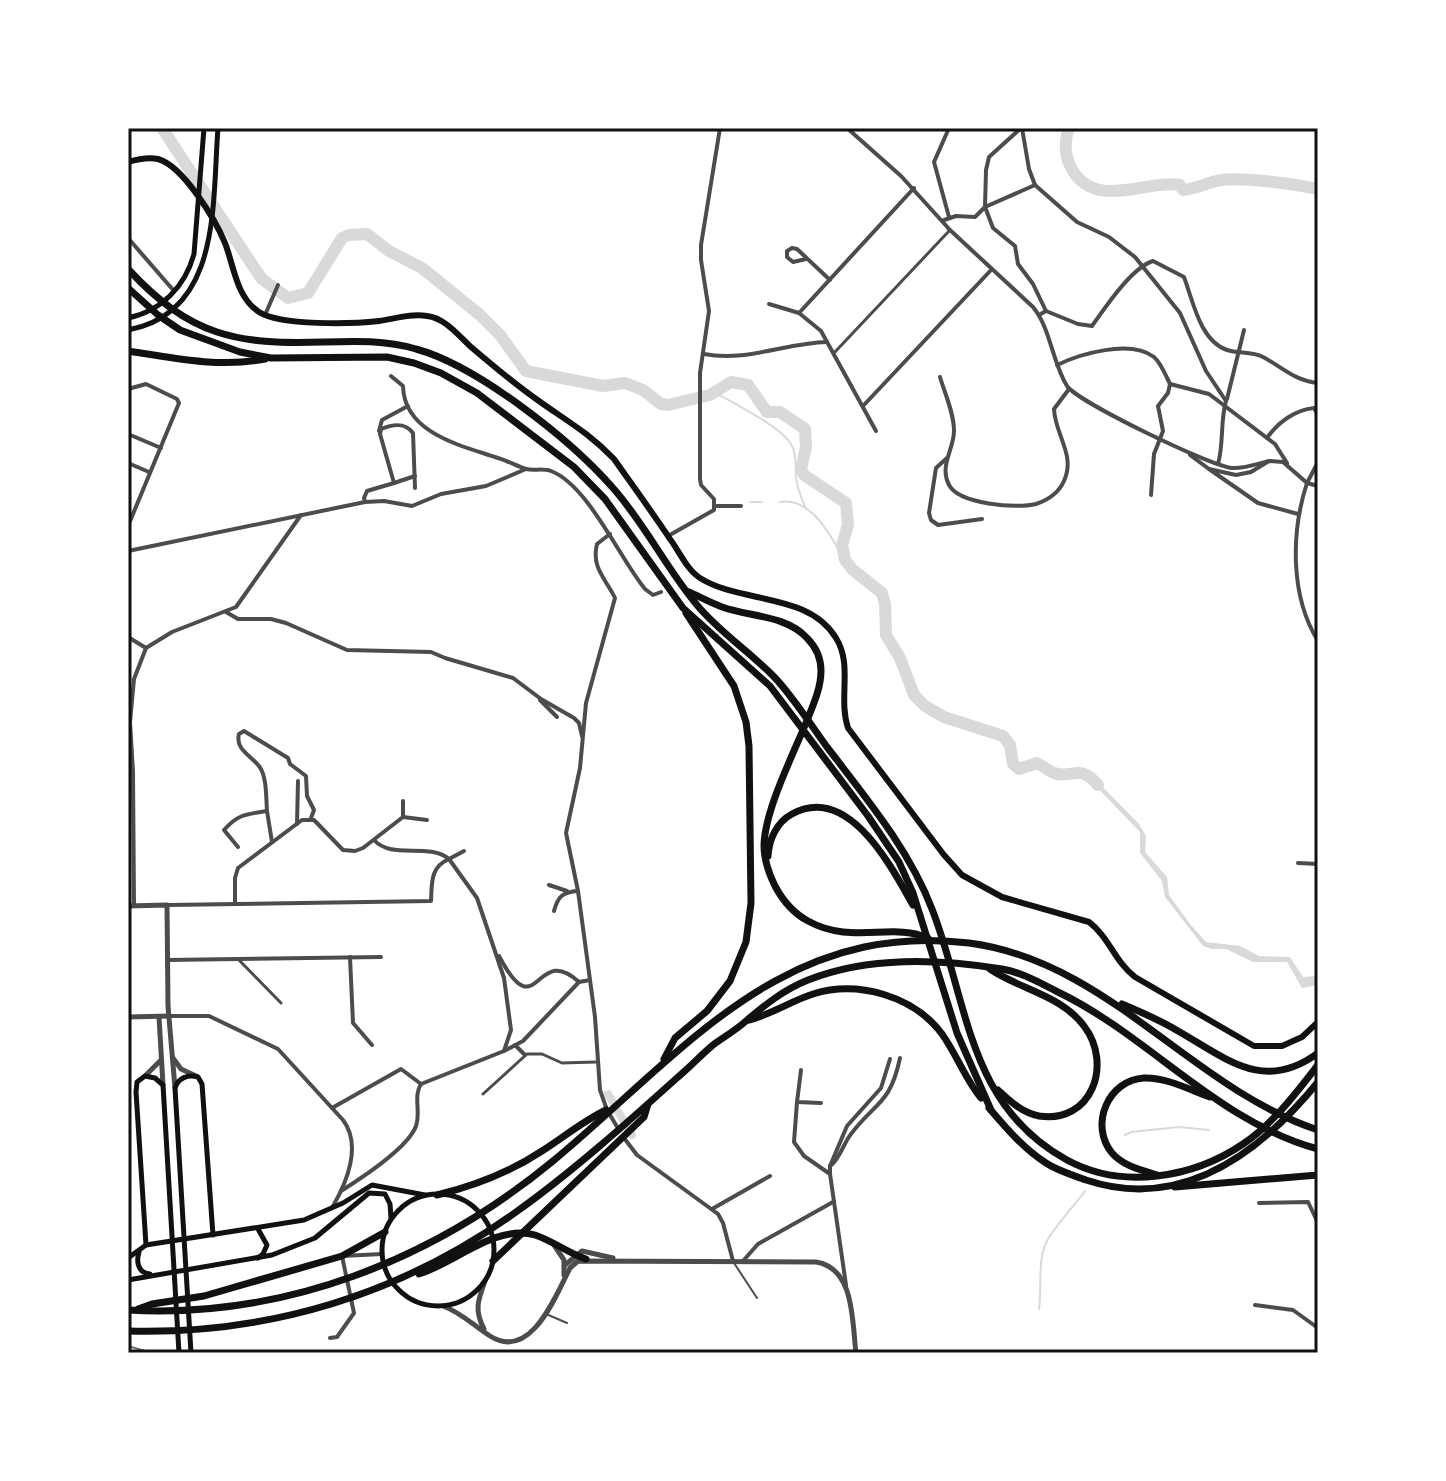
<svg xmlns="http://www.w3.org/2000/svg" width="1446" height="1481" font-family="'Crimson Pro',serif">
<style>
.water{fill:#d9d9d9}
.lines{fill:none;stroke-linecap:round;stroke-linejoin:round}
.stream{stroke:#d9d9d9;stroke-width:2}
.canal{stroke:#d9d9d9;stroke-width:8}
.river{stroke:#d9d9d9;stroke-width:12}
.service{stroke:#4c4c4c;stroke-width:2}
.pedestrian{stroke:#4c4c4c;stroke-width:3}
.minor{stroke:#4c4c4c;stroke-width:4}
.tertiary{stroke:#4c4c4c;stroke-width:5}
.secondary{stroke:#111;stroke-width:5}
.primary{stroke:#111;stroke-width:6}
.motorway{stroke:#111;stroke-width:7}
.rail{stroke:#707070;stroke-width:2}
.neatline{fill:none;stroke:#111;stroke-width:3}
</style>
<rect width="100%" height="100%" fill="#fff"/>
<polygon class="water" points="1087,771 1139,824 1146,836 1145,852 1167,877 1169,895 1190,924 1206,942 1240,946 1259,956 1290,957 1303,977 1318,976 1318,985 1302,988 1287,962 1253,962 1226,949 1212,949 1203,946 1165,897 1162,881 1140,853 1140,832 1088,778"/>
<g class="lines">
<g class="stream">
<polyline points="255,279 262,279"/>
<path d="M716 393C734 404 784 428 792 446 797 456 795 466 796 477 797 488 801 497 805 507"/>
<polyline points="750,502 762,502"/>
<path d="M780 502C812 497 831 537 845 560"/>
<polyline points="1125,1135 1131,1132 1179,1127 1209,1130"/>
<path d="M1039 1309C1042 1288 1037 1260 1047 1241 1054 1227 1075 1205 1085 1191"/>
</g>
<polyline class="canal" points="608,1094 632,1135"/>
<g class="river">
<path d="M162 128 255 269 262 279 288 298 308 293 342 238 349 235 367 234 389 251 422 268 480 315 500 335 526 371 603 386 625 383 643 390 661 404 668 405 710 395 731 382 748 385 767 412H780L805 429 806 447 801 469 804 475 846 503 848 525 842 545 845 560 853 570 882 593 885 604 886 635 900 658 914 695 925 706 944 717 1003 736 1010 745 1013 764 1019 769 1037 763C1043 766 1049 771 1054 773 1073 780 1078 762 1098 785"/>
<path d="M1069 128C1064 143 1064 156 1073 171 1097 210 1148 179 1180 185L1183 190C1197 189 1208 182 1221 180 1243 177 1295 184 1318 189"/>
</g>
<g class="service">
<polyline points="734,1263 757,1298"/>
<polyline points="546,1314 567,1323"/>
</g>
<g class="pedestrian">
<polyline points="834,353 949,231"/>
<polyline points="238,959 281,1003"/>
<polyline points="483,1094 527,1054 542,1054 562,1063 596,1062"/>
</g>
<g class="minor">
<path d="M847 128 901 176 950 230 1033 307C1051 329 1052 362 1067 386 1078 402 1210 466 1232 468 1243 469 1257 464 1269 461"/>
<polyline points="949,128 934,162 949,217"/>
<polyline points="1021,128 989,157 986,170 985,207 993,228 1015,246 1018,264 1033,284 1046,311"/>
<path d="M1022 128 1029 169 1035 185 1077 222 1109 237 1135 257 1180 313 1206 371 1226 401C1220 422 1224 443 1218 464"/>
<polyline points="944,220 956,216 975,217 985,207 1035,185"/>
<polyline points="128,238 174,291"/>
<polyline points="806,259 793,262 787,257 787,251 792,248 797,249 830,280"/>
<polyline points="769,304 799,313 821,331 876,431"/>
<polyline points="799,313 914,188"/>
<polyline points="265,315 278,285"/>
<path d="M1039 315 1046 311 1078 324 1092 326C1105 308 1131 268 1153 261L1184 277C1193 301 1200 341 1227 350 1239 354 1251 351 1263 357 1282 367 1295 381 1318 383"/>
<path d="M704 354C747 362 785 343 827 342"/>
<path d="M1057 365C1080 354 1130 339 1154 357 1161 363 1166 376 1170 384L1209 394 1275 444 1287 463"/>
<path d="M391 376 403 386C404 434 463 446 498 458 508 461 517 466 526 469 534 471 543 468 551 471 588 485 620 559 645 589L653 595 661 592"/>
<path d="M940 377C945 394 954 413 954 431 954 449 939 466 949 485 959 504 1016 509 1036 504 1048 500 1059 492 1064 481 1076 455 1055 435 1054 409L1069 389"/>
<polyline points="128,389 146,384 177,399 179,403 128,526"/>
<polyline points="1227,399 1244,330"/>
<polyline points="863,406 992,269"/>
<polyline points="1318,419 1318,420"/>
<polyline points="379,431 382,420 408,406"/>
<polyline points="128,434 161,448"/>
<path d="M1267 438C1278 422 1295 410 1314 408L1318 415"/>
<polyline points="1190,455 1209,469"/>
<polyline points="947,458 936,468 929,513 931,520 938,525 982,519"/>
<polyline points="1318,462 1307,483 1318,486"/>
<polyline points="128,463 149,472"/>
<polyline points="394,483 415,476"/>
<polyline points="1151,495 1154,454 1163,431 1158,406 1168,393 1170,384"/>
<path d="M365 502 364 498 367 491 394 483 380 434 381 429C393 424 405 422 413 433L415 488"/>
<polyline points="716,506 741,506"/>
<path d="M1298 514 1258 503 1209 469 1236 475 1251 472 1269 461 1283 462 1307 483C1291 532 1290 596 1318 641"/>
<path d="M610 534 597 544C591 568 606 579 615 598L586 703 580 768 566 833 578 891 595 1017 600 1090 607 1110 619 1130"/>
<polyline points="668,536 714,510 714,499 701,485 700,479 700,373 709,311 701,260 701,245 720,128"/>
<polyline points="128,551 365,502 384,501 412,506 441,494 486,486 526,469"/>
<polyline points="226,612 238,619 271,619 286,623 347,650 431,652 445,658 513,678 541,699 574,718 579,723 582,736"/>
<polyline points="128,637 146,648"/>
<polyline points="540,700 557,717"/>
<path d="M267 811C266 798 267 776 259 766 250 755 235 749 239 734L244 731 288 758 290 764 306 776 307 796 314 810 311 818"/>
<polyline points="403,817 427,820"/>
<polyline points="297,824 298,781"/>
<path d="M374 840C392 860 428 842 449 859L464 851"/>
<path d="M238 847 224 830C238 814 247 814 267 811L272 842"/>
<polyline points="1298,863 1318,864"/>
<polyline points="549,885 567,891"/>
<polyline points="235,904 235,878 238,868 302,820 314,820 343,850 355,851 363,848 403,817 403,801"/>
<path d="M167 905 431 901C432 883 430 867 449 859L477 898 504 978 511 1030 504 1051"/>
<polyline points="134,906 133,772 130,722 134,679 146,648 172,632 236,607 301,515"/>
<path d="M554 911C558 896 563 892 578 891"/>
<path d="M499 956C538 1030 535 941 579 982"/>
<polyline points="350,957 353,1023 372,1045"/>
<polyline points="167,960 381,957"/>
<path d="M169 1016H209L278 1049 343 1120C362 1145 347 1182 333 1206"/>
<polyline points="515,1045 525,1055"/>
<polyline points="801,1070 797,1102 821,1103"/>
<polyline points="797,1102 794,1142 804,1156 830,1174 846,1285"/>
<polyline points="332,1108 401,1069 421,1084"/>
<polyline points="624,1138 637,1155 718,1214 723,1223 733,1261"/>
<polyline points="830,1166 847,1126 881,1088 890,1059"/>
<path d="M830 1174V1166C840 1159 843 1144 851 1134 876 1101 890 1105 900 1058"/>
<path d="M341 1191C360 1179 408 1148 416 1126 421 1112 413 1096 421 1084L504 1051 523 1041 579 982 590 980"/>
<polyline points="1259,1203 1308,1202 1318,1223"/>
<polyline points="712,1209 770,1176"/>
<polyline points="743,1261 758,1244 833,1202"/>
<polyline points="1255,1305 1293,1310 1318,1328"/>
<polyline points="330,1338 337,1337 354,1313 342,1256 382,1254"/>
</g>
<g class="tertiary">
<polyline points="128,906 167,905 168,1006 175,1088"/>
<polyline points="128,1017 169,1016"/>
<polyline points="159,1017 163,1085"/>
<polyline points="173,1058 181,1069 196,1076"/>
<polyline points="145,1076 161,1060"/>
<polyline points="554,1245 564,1260 564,1275"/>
<polyline points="565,1265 582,1251 613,1258"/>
<path d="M443 1306C462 1313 474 1326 490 1336 531 1362 556 1295 570 1268L578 1261 816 1262C855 1268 852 1322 856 1353"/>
<path d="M484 1329C474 1310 478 1300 485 1281"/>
</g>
<g class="secondary">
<path d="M128 318C161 311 185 287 194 254L204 128"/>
<path d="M128 330C222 313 212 202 218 128"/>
<circle cx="438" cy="1250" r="56"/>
<polyline points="258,1229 267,1245 263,1254 258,1258"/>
<polyline points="146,1245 136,1092 137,1082 145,1076 155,1078 163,1085 179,1353"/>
<path d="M139 1252C136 1262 138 1273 150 1274"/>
<polyline points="128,1258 146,1245 304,1220 343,1203 372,1185 425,1195"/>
<polyline points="128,1280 272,1255 315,1238 369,1193 385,1194 390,1204 391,1218"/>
<path d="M191 1353 175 1088C178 1078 188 1074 198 1077L202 1084 213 1235"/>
</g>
<path class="primary" d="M128 162C138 159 148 157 158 159 183 166 215 219 225 243 234 266 236 297 259 312 281 326 352 324 379 321 394 319 411 313 427 316 445 318 458 335 471 347 491 364 511 381 532 396 563 419 586 430 614 459 633 486 652 512 670 539 679 551 687 570 700 578 741 604 808 592 836 638 853 665 838 698 848 728L944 855 962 875 1002 897 1089 922C1109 937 1115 962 1135 977L1254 1046H1282L1302 1037 1318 1022"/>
<g class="motorway">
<path d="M128 269C190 336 236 345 324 342 355 341 386 340 416 349 478 366 571 440 613 488 645 524 666 568 697 605 720 633 752 653 777 680 795 700 811 725 827 747 866 798 909 849 932 909 969 1004 967 1105 1067 1160 1122 1190 1193 1178 1243 1144 1274 1123 1296 1093 1318 1065"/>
<polyline points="128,288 158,315 180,330 240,352 271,358 387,357 414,363 441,373 477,393 574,467 605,499 683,608 770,686 868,816 899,862 913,893 957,1033 991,1110"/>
<path d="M128 351C172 358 221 368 265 359"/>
<path d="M689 592C700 597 711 603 722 607 750 617 786 615 807 638 816 647 821 658 821 671 821 687 814 703 808 718 794 753 765 809 764 845 764 859 769 874 775 886 783 901 793 913 808 921 851 945 893 922 928 938"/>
<path d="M768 856C769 839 777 822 792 814 848 783 891 866 913 905"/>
<path d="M990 969C1021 990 1061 995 1084 1026 1113 1064 1092 1124 1039 1116 1022 1113 1010 1101 998 1090"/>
<path d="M1122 1004C1141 1012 1160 1020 1178 1031 1227 1059 1264 1093 1318 1053"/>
<path d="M749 1020C772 1014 791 1001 813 994 858 980 914 996 942 1034 957 1055 965 1079 981 1098"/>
<polyline points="664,1059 675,1038 707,1011 730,981 746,942 751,903 749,746 746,722 734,686 686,613"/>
<path d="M989 1108C1006 1128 1024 1149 1046 1163 1058 1171 1073 1175 1086 1180 1182 1212 1260 1153 1318 1082"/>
<path d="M1157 1175C1142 1170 1123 1166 1112 1153 1089 1125 1108 1080 1144 1078 1166 1077 1190 1090 1210 1097"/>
<polyline points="1175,1187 1318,1175"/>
<path d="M437 1195C474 1186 510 1172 542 1151 564 1137 583 1121 606 1110"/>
<polyline points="493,1261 644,1117 648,1104"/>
<path d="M419 1274C455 1263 495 1224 535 1235 553 1241 568 1253 586 1259"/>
<polyline points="138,1309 152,1304 204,1296 342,1256 385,1232"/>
<path d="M128 1310C284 1319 433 1260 553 1161 681 1055 781 920 969 943 1108 961 1191 1088 1318 1130"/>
<path d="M128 1331C269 1335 402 1294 516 1212 571 1173 628 1122 678 1077 690 1067 701 1055 713 1045 724 1037 736 1030 746 1021 765 1005 783 990 808 980 869 956 938 959 1002 969 1021 972 1040 983 1058 992 1149 1036 1218 1122 1318 1149"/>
</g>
<polyline class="rail" points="128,1346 152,1353"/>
</g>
<rect width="1446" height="1481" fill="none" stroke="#ffffff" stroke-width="260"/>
<rect x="130" y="130" width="1186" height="1221" class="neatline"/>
</svg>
